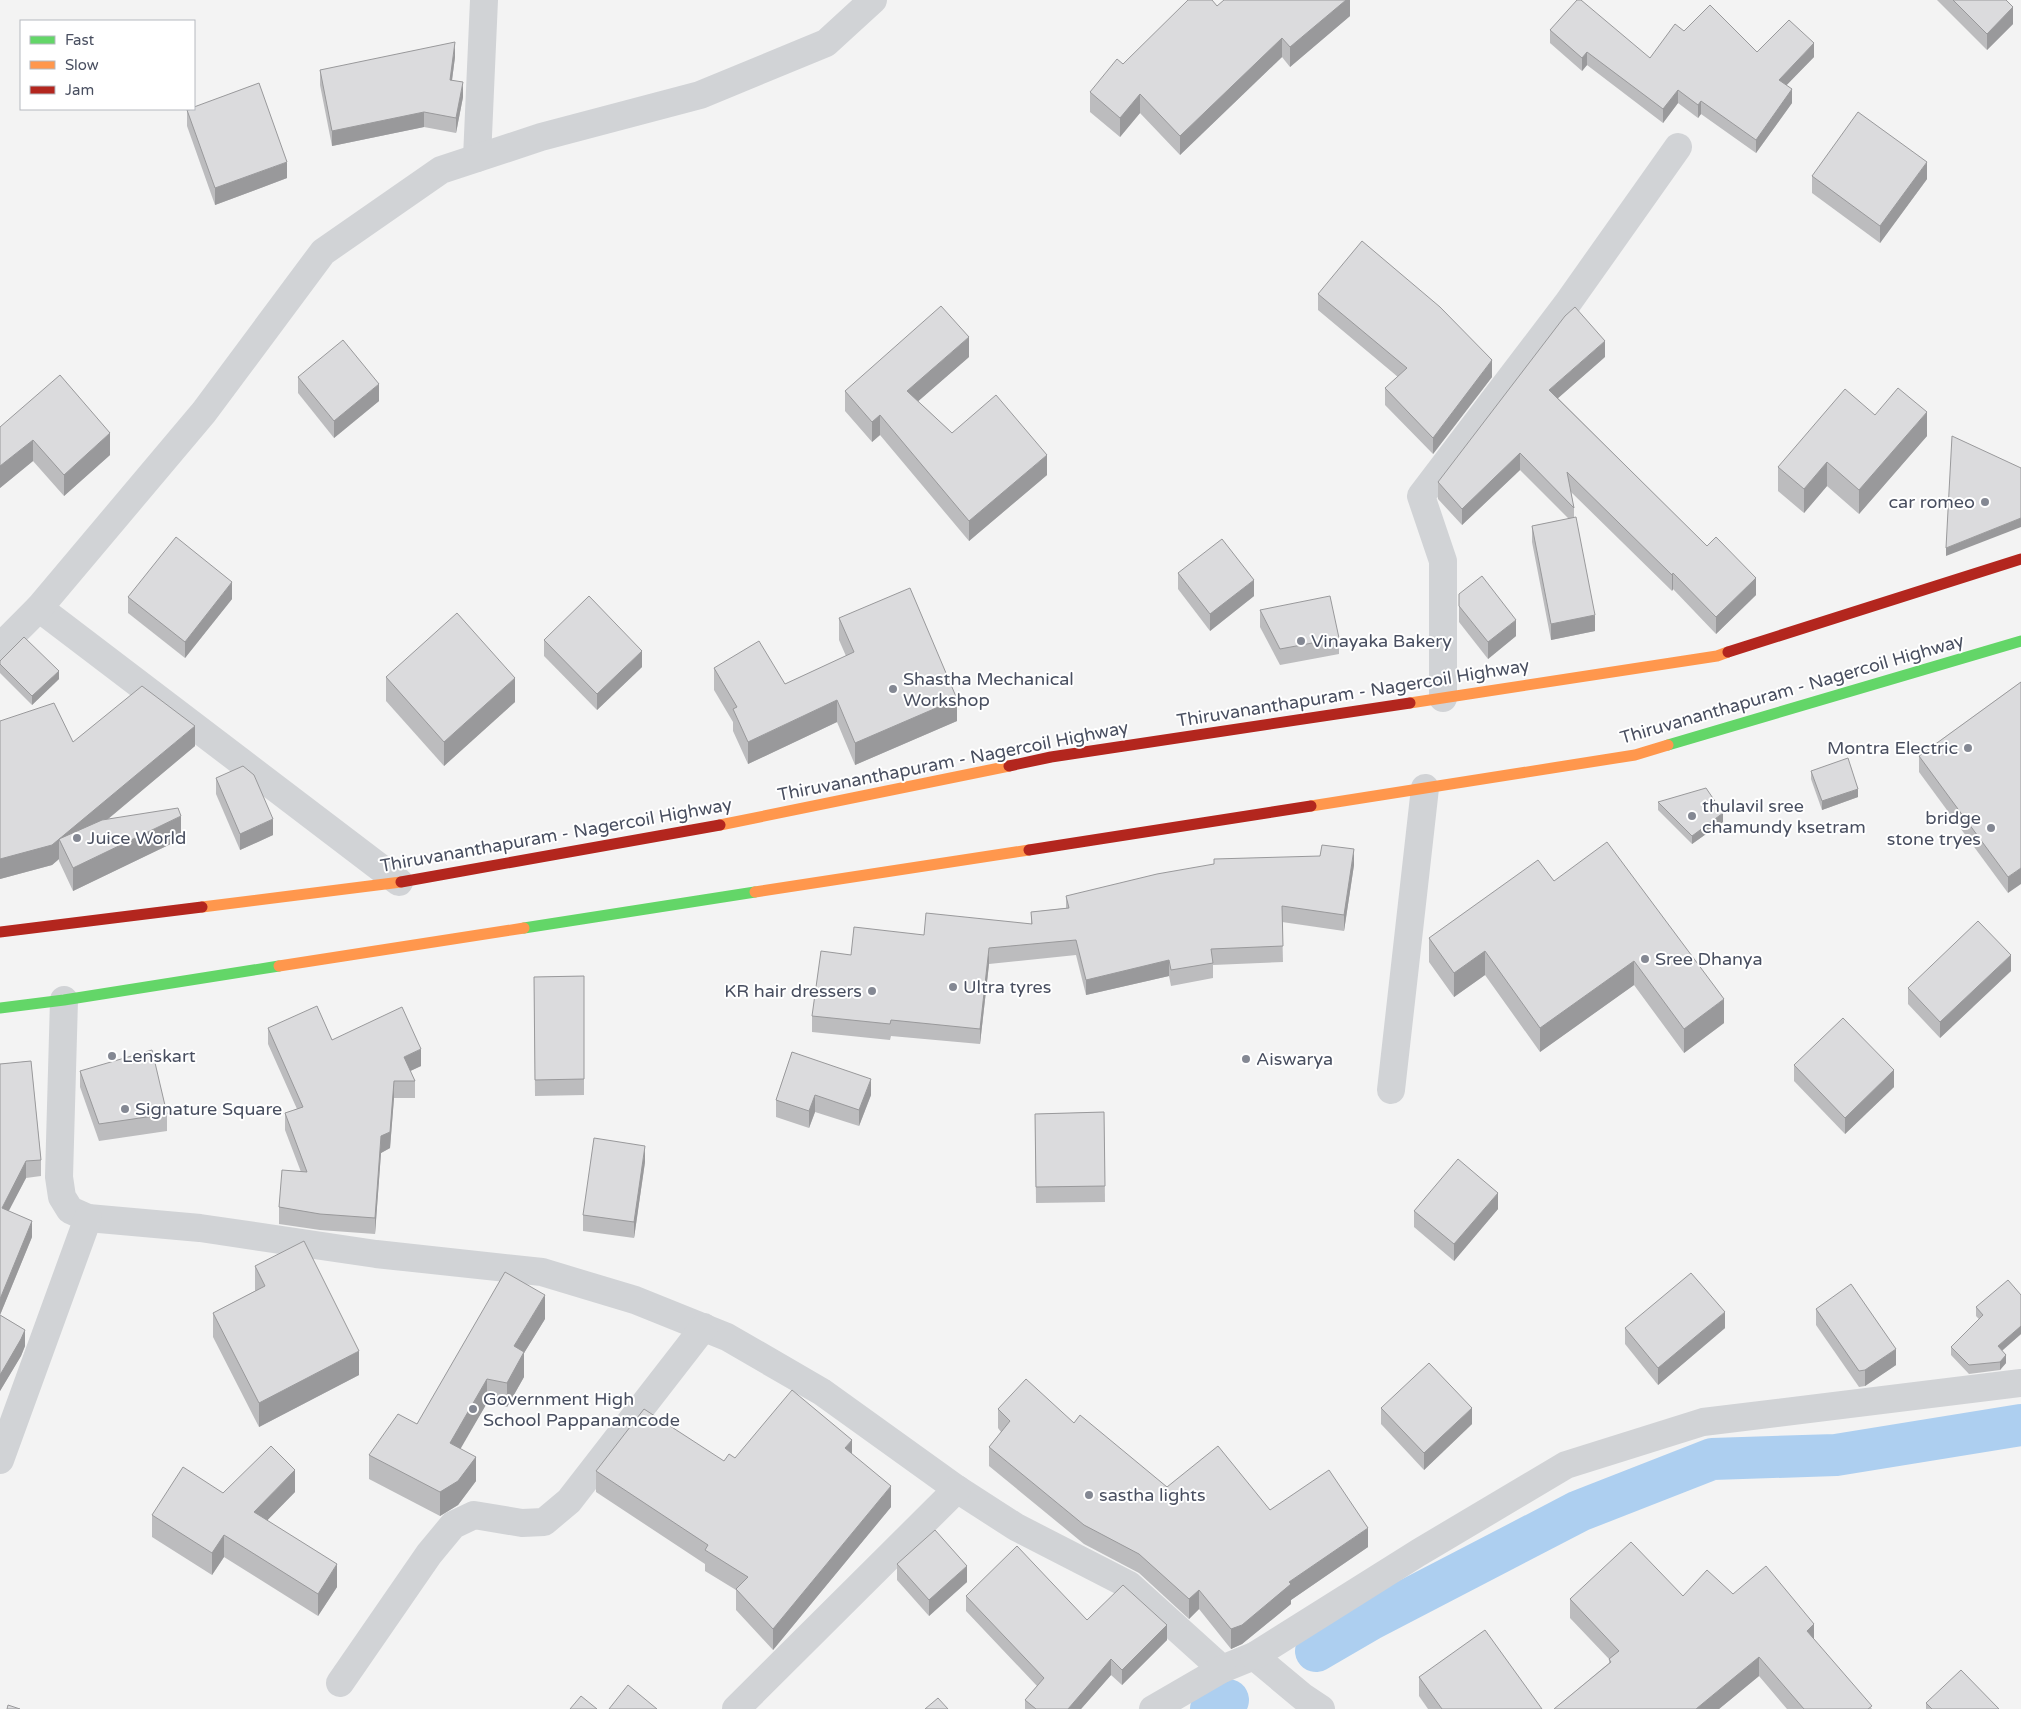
<svg xmlns="http://www.w3.org/2000/svg" width="2021" height="1709" font-family="'Varela Round',sans-serif">
<style>
.lines{fill:none;stroke-linecap:round;stroke-linejoin:round}
.canal{stroke:#adcff0;stroke-width:42}
.street{stroke:#d1d3d6;stroke-width:28}
.fast{stroke:#63d668;stroke-width:11}
.slow{stroke:#ff974d;stroke-width:11}
.jam{stroke:#b3261e;stroke-width:11}
.wall{fill:#bcbcbe}
.shaded-wall{fill:#99999b}
.building{fill:#dbdbdd;stroke:#99999b}
.poi-dot{fill:#848893;stroke:#fff;stroke-width:2}
.labels{text-anchor:middle;dominant-baseline:central;stroke-width:4;stroke-linejoin:round;paint-order:stroke}
.poi-label{font-size:18px;fill:#494f60;stroke:#fff;text-anchor:start}
.street-label{font-size:18px;fill:#494f60;stroke:#fff}
</style>
<rect width="100%" height="100%" fill="#f3f3f3"/>
<g class="lines">
<g class="canal">
<polyline points="1316,1651 1371,1619 1579,1511 1712,1459 1836,1455 2021,1425"/>
<polyline points="1211,1709 1228,1700"/>
</g>
<g class="street">
<polyline points="477,158 484,0"/>
<polyline points="39,608 399,882"/>
<polyline points="0,647 39,608 204,412 323,252 441,170 541,137 700,95 826,43 873,0"/>
<polyline points="1443,698 1443,561 1421,496 1567,304 1678,147"/>
<polyline points="64,1000 59,1177 62,1197 70,1210 88,1218 200,1228 376,1254 542,1272 635,1300 727,1337 822,1392 957,1489 1016,1527 1129,1585 1222,1669 1254,1656 1303,1697 1321,1709"/>
<polyline points="1391,1090 1425,788"/>
<polyline points="0,1460 88,1218"/>
<polyline points="1254,1656 1418,1553 1566,1465 1703,1422 2021,1383"/>
<polyline points="340,1683 429,1554 453,1525 474,1515 522,1523 544,1522 569,1501 704,1327"/>
<polyline points="736,1709 957,1489"/>
<polyline points="1153,1709 1222,1669"/>
</g>
<g class="fast">
<polyline points="1668,745 2021,641"/>
<polyline points="524,928 755,892"/>
<polyline points="0,1008 64,1000 279,966"/>
</g>
<g class="slow">
<polyline points="1410,703 1717,656 1728,652"/>
<polyline points="1311,806 1635,755 1668,745"/>
<polyline points="720,825 1009,766"/>
<polyline points="755,892 1029,850"/>
<polyline points="202,907 401,882"/>
<polyline points="279,966 524,928"/>
</g>
<g class="jam">
<polyline points="1728,652 2021,559"/>
<polyline points="1009,766 1051,757 1410,703"/>
<polyline points="1029,850 1311,806"/>
<polyline points="401,882 720,825"/>
<polyline points="0,932 202,907"/>
</g>
</g>
<g class="wall">
<polygon points="1350,0 1350,16 1290,67 1282,57 1180,155 1140,113 1120,137 1090,112 1090,92 1123,64 1217,6"/>
<polygon points="1937,0 2006,0 2013,24 1987,50"/>
<polygon points="1550,30 1650,58 1684,31 1757,52 1814,57 1786,85 1792,103 1756,153 1701,114 1698,118 1678,103 1663,123 1587,65 1582,71 1550,43"/>
<polygon points="455,57 452,80 463,97 456,133 424,127 332,146 320,85 320,70"/>
<polygon points="187,110 287,178 215,205 187,126"/>
<polygon points="1812,176 1927,179 1880,243 1812,193"/>
<polygon points="1318,294 1492,377 1433,454 1385,405 1385,388 1398,377 1318,310"/>
<polygon points="969,357 918,401 952,433 1047,475 969,541 880,435 872,442 845,411 845,391"/>
<polygon points="1605,357 1558,398 1756,595 1716,634 1673,589 1672,591 1571,492 1574,508 1574,518 1595,631 1551,640 1532,542 1532,526 1569,519 1520,470 1462,525 1438,499 1438,482"/>
<polygon points="298,377 379,401 334,438 298,393"/>
<polygon points="1875,415 1927,436 1859,514 1827,486 1804,513 1778,491 1778,467"/>
<polygon points="0,427 110,455 64,496 33,461 0,488"/>
<polygon points="1178,573 1254,596 1210,631 1178,589"/>
<polygon points="1459,594 1516,636 1488,659 1459,622"/>
<polygon points="128,597 232,599 185,658 128,613"/>
<polygon points="1260,610 1339,638 1339,654 1280,665 1260,627"/>
<polygon points="839,618 957,721 855,765 837,722 748,764 733,731 733,722 714,690 714,668 785,684 846,656 839,640"/>
<polygon points="544,640 642,667 597,710 544,656"/>
<polygon points="0,661 59,679 32,705 0,673"/>
<polygon points="386,677 515,702 444,766 386,701"/>
<polygon points="2021,682 2008,893 1919,772 1919,756"/>
<polygon points="0,721 73,742 195,746 107,820 181,839 73,891 59,861 59,859 52,865 0,879"/>
<polygon points="1811,771 1858,797 1822,810 1811,779"/>
<polygon points="216,778 273,835 240,850 216,794"/>
<polygon points="1658,802 1723,822 1692,844 1658,810"/>
<polygon points="1354,865 1344,931 1282,922 1283,962 1213,965 1213,978 1171,986 1169,976 1086,995 1076,955 989,964 980,1044 891,1036 890,1040 812,1032 812,1016 851,955 924,935 1031,924 1031,912 1066,908 1066,896"/>
<polygon points="1554,881 1724,1023 1684,1053 1634,985 1540,1052 1485,975 1454,997 1429,962 1429,938"/>
<polygon points="2011,971 1940,1038 1908,1004 1908,988"/>
<polygon points="584,976 584,1095 535,1096 534,977"/>
<polygon points="268,1028 332,1040 421,1066 410,1071 415,1081 415,1098 394,1098 390,1148 381,1153 375,1234 320,1230 279,1224 279,1207 301,1172 285,1130 285,1113 297,1109 268,1044"/>
<polygon points="792,1052 871,1095 859,1126 815,1112 809,1128 776,1117 776,1100"/>
<polygon points="31,1061 41,1160 41,1176 26,1178 8,1211 32,1221 32,1237 0,1315 25,1330 25,1346 21,1356 0,1391 0,1396 0,1064"/>
<polygon points="1794,1065 1894,1087 1845,1134 1794,1081"/>
<polygon points="80,1071 167,1114 167,1131 99,1141 80,1087"/>
<polygon points="1104,1112 1105,1202 1036,1203 1035,1114"/>
<polygon points="645,1162 634,1238 583,1231 583,1215"/>
<polygon points="1498,1209 1454,1261 1414,1227 1414,1211"/>
<polygon points="255,1266 359,1375 259,1427 213,1337 213,1313 255,1291"/>
<polygon points="2021,1295 2021,1334 2002,1351 2006,1363 2000,1370 1969,1374 1951,1355 1951,1347 1979,1319 1976,1316 1976,1307"/>
<polygon points="1816,1309 1896,1365 1865,1386 1859,1387 1816,1325"/>
<polygon points="545,1319 524,1353 524,1377 507,1407 487,1403 460,1448 476,1481 458,1505 440,1516 369,1479 369,1455 417,1424"/>
<polygon points="1625,1328 1725,1328 1658,1385 1625,1344"/>
<polygon points="1381,1408 1472,1424 1424,1470 1381,1424"/>
<polygon points="998,1409 1074,1423 1167,1487 1270,1510 1368,1547 1291,1600 1291,1604 1242,1644 1231,1649 1199,1609 1189,1619 1139,1573 1084,1544 989,1466 989,1447 1001,1432 998,1428"/>
<polygon points="852,1454 891,1507 773,1650 736,1610 736,1590 705,1571 705,1564 596,1492 596,1471 724,1461 735,1458"/>
<polygon points="295,1492 267,1520 337,1587 318,1616 224,1557 212,1575 152,1537 152,1515 223,1493"/>
<polygon points="897,1564 967,1582 929,1616 897,1580"/>
<polygon points="1733,1594 1814,1640 1872,1709 1787,1709 1759,1676 1719,1709 1554,1709 1609,1663 1609,1659 1570,1618 1570,1599"/>
<polygon points="966,1596 1087,1620 1167,1640 1122,1685 1111,1675 1081,1709 1025,1709 1025,1700 1037,1686 966,1611"/>
<polygon points="1419,1677 1542,1709 1428,1709 1419,1696"/>
<polygon points="1926,1703 1999,1709 1926,1709"/>
</g>
<g class="shaded-wall">
<polygon points="1346,0 1350,0 1350,16 1290,67 1290,47"/>
<polygon points="2013,7 2013,24 1987,50 1987,34"/>
<polygon points="1282,38 1282,57 1180,155 1180,136"/>
<polygon points="455,42 455,57 450,95 450,80"/>
<polygon points="1814,43 1814,57 1779,93 1779,80"/>
<polygon points="1587,52 1587,65 1582,71 1582,58"/>
<polygon points="463,82 463,97 456,133 456,118"/>
<polygon points="1792,89 1792,103 1756,153 1756,140"/>
<polygon points="1678,90 1678,103 1663,123 1663,109"/>
<polygon points="1140,94 1140,113 1120,137 1120,118"/>
<polygon points="1701,101 1701,114 1698,118 1698,105"/>
<polygon points="424,112 424,127 332,146 332,131"/>
<polygon points="287,162 287,178 215,205 215,188"/>
<polygon points="1927,162 1927,179 1880,243 1880,226"/>
<polygon points="969,337 969,357 907,411 907,391"/>
<polygon points="1605,341 1605,357 1549,406 1549,390"/>
<polygon points="1492,360 1492,377 1433,454 1433,438"/>
<polygon points="379,384 379,401 334,438 334,421"/>
<polygon points="1927,412 1927,436 1859,514 1859,490"/>
<polygon points="880,415 880,435 872,442 872,422"/>
<polygon points="110,433 110,455 64,496 64,475"/>
<polygon points="33,440 33,461 0,488 0,466"/>
<polygon points="1520,453 1520,470 1462,525 1462,509"/>
<polygon points="1047,455 1047,475 969,541 969,521"/>
<polygon points="1827,462 1827,486 1804,513 1804,489"/>
<polygon points="2021,518 2021,527 1946,556 1946,548"/>
<polygon points="1673,573 1673,589 1672,591 1672,575"/>
<polygon points="1756,578 1756,595 1716,634 1716,617"/>
<polygon points="1254,580 1254,596 1210,631 1210,614"/>
<polygon points="232,582 232,599 185,658 185,642"/>
<polygon points="1595,615 1595,631 1551,640 1551,624"/>
<polygon points="1516,620 1516,636 1488,659 1488,642"/>
<polygon points="642,651 642,667 597,710 597,694"/>
<polygon points="59,671 59,679 32,705 32,696"/>
<polygon points="515,678 515,702 444,766 444,742"/>
<polygon points="957,699 957,721 855,765 855,743"/>
<polygon points="837,700 837,722 748,764 748,742"/>
<polygon points="195,726 195,746 66,854 59,839"/>
<polygon points="1858,789 1858,797 1822,810 1822,801"/>
<polygon points="1723,813 1723,822 1692,844 1692,836"/>
<polygon points="181,816 181,839 73,891 73,868"/>
<polygon points="273,819 273,835 240,850 240,834"/>
<polygon points="59,839 59,859 52,865 0,879 0,859"/>
<polygon points="1354,849 1354,865 1344,931 1344,915"/>
<polygon points="2021,868 2021,884 2008,893 2008,877"/>
<polygon points="989,948 989,964 980,1044 980,1029"/>
<polygon points="1485,951 1485,975 1454,997 1454,973"/>
<polygon points="2011,955 2011,971 1940,1038 1940,1022"/>
<polygon points="1169,960 1169,976 1086,995 1086,980"/>
<polygon points="1634,961 1634,985 1540,1052 1540,1028"/>
<polygon points="1724,999 1724,1023 1684,1053 1684,1029"/>
<polygon points="421,1049 421,1066 404,1074 404,1057"/>
<polygon points="1894,1070 1894,1087 1845,1134 1845,1118"/>
<polygon points="871,1079 871,1095 859,1126 859,1110"/>
<polygon points="394,1081 394,1098 390,1148 381,1153 375,1234 375,1218 381,1136"/>
<polygon points="815,1095 815,1112 809,1128 809,1111"/>
<polygon points="645,1146 645,1162 634,1238 634,1222"/>
<polygon points="26,1161 26,1178 2,1224 2,1208"/>
<polygon points="1498,1193 1498,1209 1454,1261 1454,1244"/>
<polygon points="32,1221 32,1237 0,1315 0,1299"/>
<polygon points="545,1295 545,1319 524,1353 524,1377 507,1407 507,1383 514,1346"/>
<polygon points="1725,1312 1725,1328 1658,1385 1658,1368"/>
<polygon points="2021,1326 2021,1334 1998,1354 1998,1346"/>
<polygon points="25,1330 25,1346 21,1356 0,1391 0,1395 0,1375"/>
<polygon points="1896,1349 1896,1365 1865,1386 1865,1370"/>
<polygon points="359,1351 359,1375 259,1427 259,1403"/>
<polygon points="2006,1355 2006,1363 2000,1370 2000,1362"/>
<polygon points="487,1379 487,1403 450,1467 450,1443"/>
<polygon points="1472,1408 1472,1424 1424,1470 1424,1453"/>
<polygon points="852,1440 852,1461 845,1448"/>
<polygon points="476,1457 476,1481 458,1505 440,1516 440,1492"/>
<polygon points="295,1470 295,1492 254,1534 254,1512"/>
<polygon points="891,1486 891,1507 773,1650 773,1629"/>
<polygon points="1368,1528 1368,1547 1291,1600 1291,1604 1242,1644 1231,1649 1231,1629 1289,1582"/>
<polygon points="224,1535 224,1557 212,1575 212,1553"/>
<polygon points="337,1564 337,1587 318,1616 318,1594"/>
<polygon points="967,1566 967,1582 929,1616 929,1600"/>
<polygon points="1199,1590 1199,1609 1189,1619 1189,1599"/>
<polygon points="1814,1624 1814,1643 1807,1631"/>
<polygon points="1167,1625 1167,1640 1122,1685 1122,1670"/>
<polygon points="1759,1657 1759,1676 1719,1709 1696,1709"/>
<polygon points="1111,1659 1111,1675 1081,1709 1068,1709"/>
</g>
<g class="building">
<polygon points="1188,0 1212,0 1217,6 1224,0 1346,0 1290,47 1282,38 1180,136 1140,94 1120,118 1090,92 1117,59 1123,64"/>
<polygon points="1577,0 1581,0 1650,58 1675,24 1684,31 1710,5 1757,52 1789,20 1814,43 1779,80 1792,89 1756,140 1701,101 1698,105 1678,90 1663,109 1587,52 1582,58 1550,30"/>
<polygon points="1953,0 2006,0 2013,7 1987,34"/>
<polygon points="455,42 450,80 463,82 456,118 424,112 332,131 320,70"/>
<polygon points="259,83 287,162 215,188 187,110 194,109 194,107"/>
<polygon points="1858,112 1927,162 1880,226 1812,176"/>
<polygon points="1362,241 1440,307 1492,360 1433,438 1385,388 1407,368 1318,294"/>
<polygon points="941,306 969,337 907,391 952,433 996,395 1047,455 969,521 880,415 872,422 845,391"/>
<polygon points="1575,307 1605,341 1549,390 1707,546 1716,537 1756,578 1716,617 1673,573 1672,575 1567,472 1574,508 1520,453 1462,509 1438,482 1565,316"/>
<polygon points="343,340 379,384 334,421 298,377"/>
<polygon points="60,375 110,433 64,475 33,440 0,466 0,427"/>
<polygon points="1898,388 1927,412 1859,490 1827,462 1804,489 1778,467 1845,389 1875,415"/>
<polygon points="1952,436 2021,468 2021,518 1946,548"/>
<polygon points="1576,517 1595,615 1551,624 1532,526"/>
<polygon points="176,537 232,582 185,642 128,597"/>
<polygon points="1222,539 1254,580 1210,614 1178,573"/>
<polygon points="1482,576 1516,620 1488,642 1459,606 1459,594"/>
<polygon points="910,588 957,699 855,743 837,700 748,742 733,709 737,707 714,668 759,641 785,684 854,652 839,618"/>
<polygon points="589,596 642,651 597,694 544,640"/>
<polygon points="1330,596 1339,638 1280,649 1260,610"/>
<polygon points="457,613 515,678 444,742 386,677"/>
<polygon points="24,637 59,671 32,696 0,664 0,661"/>
<polygon points="2021,682 2021,868 2008,877 1919,756"/>
<polygon points="142,686 195,726 52,845 0,859 0,721 54,703 73,742"/>
<polygon points="1848,758 1858,789 1822,801 1811,771"/>
<polygon points="243,766 254,775 273,819 240,834 216,778"/>
<polygon points="1706,788 1723,813 1692,836 1658,802"/>
<polygon points="178,808 181,816 73,868 59,839 102,820"/>
<polygon points="1607,842 1724,999 1684,1029 1634,961 1540,1028 1485,951 1454,973 1429,938 1538,860 1554,881"/>
<polygon points="1322,845 1354,849 1344,915 1282,906 1283,946 1211,949 1213,963 1171,970 1169,960 1086,980 1076,940 989,948 980,1029 891,1020 890,1024 812,1016 821,951 851,955 854,927 924,935 926,913 1032,924 1031,912 1069,908 1066,896 1157,874 1214,864 1214,859 1320,856"/>
<polygon points="1978,921 2011,955 1940,1022 1908,988"/>
<polygon points="584,976 584,1079 535,1080 534,977"/>
<polygon points="317,1006 332,1040 402,1007 421,1049 404,1057 415,1081 394,1081 390,1132 381,1136 375,1218 320,1214 279,1207 282,1170 307,1172 285,1113 303,1107 268,1028"/>
<polygon points="1843,1018 1894,1070 1845,1118 1794,1065"/>
<polygon points="152,1050 167,1114 99,1124 80,1071"/>
<polygon points="792,1052 871,1079 859,1110 815,1095 809,1111 776,1100"/>
<polygon points="31,1061 41,1160 26,1161 2,1208 32,1221 0,1299 0,1064"/>
<polygon points="1104,1112 1105,1186 1036,1187 1035,1114"/>
<polygon points="594,1138 645,1146 634,1222 583,1215"/>
<polygon points="1458,1159 1498,1193 1454,1244 1414,1211"/>
<polygon points="304,1241 359,1351 259,1403 213,1313 265,1286 255,1266"/>
<polygon points="505,1272 545,1295 514,1346 524,1352 507,1383 487,1379 450,1443 476,1457 458,1481 440,1492 369,1455 398,1414 417,1424"/>
<polygon points="1691,1273 1725,1312 1658,1368 1625,1328"/>
<polygon points="2008,1280 2021,1295 2021,1326 1998,1346 2006,1355 2000,1362 1969,1365 1951,1347 1983,1315 1976,1307"/>
<polygon points="1851,1284 1896,1349 1865,1370 1859,1371 1816,1309"/>
<polygon points="0,1315 25,1330 21,1339 0,1375"/>
<polygon points="1429,1363 1472,1408 1424,1453 1381,1408"/>
<polygon points="1026,1379 1074,1423 1080,1415 1167,1487 1218,1446 1270,1510 1329,1470 1368,1528 1289,1582 1291,1584 1242,1625 1231,1629 1199,1590 1189,1599 1139,1554 1084,1525 989,1447 1010,1421 998,1409"/>
<polygon points="792,1390 852,1440 845,1448 891,1486 773,1629 736,1589 748,1577 705,1550 708,1545 596,1471 644,1409 724,1461 729,1454 735,1458"/>
<polygon points="271,1446 295,1470 254,1512 337,1564 318,1594 224,1535 212,1553 152,1515 183,1467 223,1493"/>
<polygon points="935,1530 967,1566 929,1600 897,1564"/>
<polygon points="1631,1542 1683,1596 1707,1570 1733,1594 1766,1566 1814,1624 1807,1631 1872,1706 1868,1709 1804,1709 1759,1657 1696,1709 1554,1709 1611,1662 1609,1659 1619,1651 1570,1599"/>
<polygon points="1017,1546 1087,1620 1123,1585 1167,1625 1122,1670 1111,1659 1068,1709 1036,1709 1025,1700 1044,1678 966,1596"/>
<polygon points="1485,1630 1542,1709 1442,1709 1419,1677"/>
<polygon points="1961,1670 1999,1709 1932,1709 1926,1703"/>
<polygon points="628,1685 657,1709 609,1709"/>
<polygon points="581,1696 597,1709 570,1709"/>
<polygon points="938,1698 948,1709 925,1709"/>
<polygon points="8,1705 20,1709 7,1709"/>
</g>
<g class="poi-dot">
<circle cx="1985" cy="502" r="5"/>
<circle cx="1301" cy="641" r="5"/>
<circle cx="893" cy="689" r="5"/>
<circle cx="1968" cy="748" r="5"/>
<circle cx="1692" cy="816" r="5"/>
<circle cx="1991" cy="828" r="5"/>
<circle cx="77" cy="838" r="5"/>
<circle cx="1645" cy="959" r="5"/>
<circle cx="953" cy="987" r="5"/>
<circle cx="872" cy="991" r="5"/>
<circle cx="112" cy="1056" r="5"/>
<circle cx="1246" cy="1059" r="5"/>
<circle cx="125" cy="1109" r="5"/>
<circle cx="473" cy="1409" r="5"/>
<circle cx="1089" cy="1495" r="5"/>
</g>
<g class="labels">
<g class="poi-label">
<text x="1975" y="502" text-anchor="end">car romeo</text>
<text x="1311" y="641">Vinayaka Bakery</text>
<text x="903" y="679">Shastha Mechanical<tspan x="903" dy="21">Workshop</tspan></text>
<text x="1958" y="748" text-anchor="end">Montra Electric</text>
<text x="1702" y="806">thulavil sree<tspan x="1702" dy="21">chamundy ksetram</tspan></text>
<text x="1981" y="818" text-anchor="end">bridge<tspan x="1981" dy="21">stone tryes</tspan></text>
<text x="87" y="838">Juice World</text>
<text x="1655" y="959">Sree Dhanya</text>
<text x="963" y="987">Ultra tyres</text>
<text x="862" y="991" text-anchor="end">KR hair dressers</text>
<text x="122" y="1056">Lenskart</text>
<text x="1256" y="1059">Aiswarya</text>
<text x="135" y="1109">Signature Square</text>
<text x="483" y="1399">Government High<tspan x="483" dy="21">School Pappanamcode</tspan></text>
<text x="1099" y="1495">sastha lights</text>
</g>
<g class="street-label">
<text transform="translate(1792 689) rotate(-16)">Thiruvananthapuram - Nagercoil Highway</text>
<text transform="translate(1353 693) rotate(-9)">Thiruvananthapuram - Nagercoil Highway</text>
<text transform="translate(953 761) rotate(-11)">Thiruvananthapuram - Nagercoil Highway</text>
<text transform="translate(556 835) rotate(-10)">Thiruvananthapuram - Nagercoil Highway</text>
</g>
</g>
<rect x="20" y="20" width="175" height="90" fill="#ffffff" stroke="#b6b9bf"/>
<rect x="30" y="36" width="25" height="8" fill="#63d668" stroke="#b6b9bf"/>
<text x="65" y="45" font-size="15" fill="#494f60">Fast</text>
<rect x="30" y="61" width="25" height="8" fill="#ff974d" stroke="#b6b9bf"/>
<text x="65" y="70" font-size="15" fill="#494f60">Slow</text>
<rect x="30" y="86" width="25" height="8" fill="#b3261e" stroke="#b6b9bf"/>
<text x="65" y="95" font-size="15" fill="#494f60">Jam</text>
</svg>
